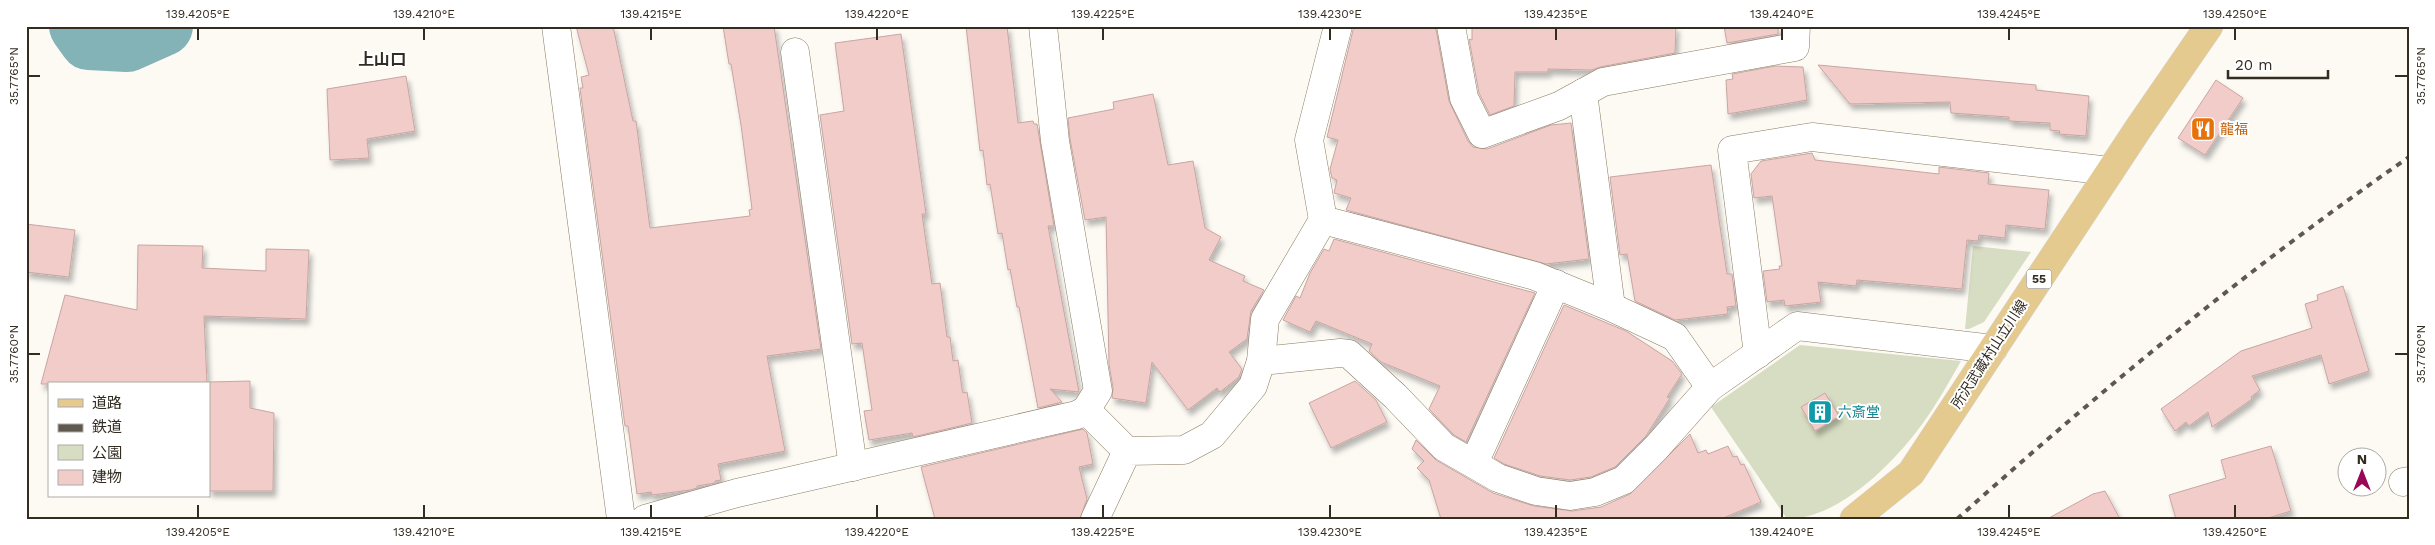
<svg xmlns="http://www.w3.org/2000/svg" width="2435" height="545" font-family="'Work Sans','Noto Sans JP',sans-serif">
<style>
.green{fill:#d7ddc2}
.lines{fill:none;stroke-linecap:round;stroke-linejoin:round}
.river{stroke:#83b2b7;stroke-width:60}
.building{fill:#f1ccc9;stroke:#c8a5a2;filter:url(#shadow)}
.minor-casing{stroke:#8a7b61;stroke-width:29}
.primary-casing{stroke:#d6d5d3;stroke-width:29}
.minor{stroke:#fff;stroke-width:28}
.primary{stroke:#e5ca90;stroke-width:28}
.rail{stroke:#5e584e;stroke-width:4;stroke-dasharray:6 6;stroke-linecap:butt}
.ticks{fill:none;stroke:#322c21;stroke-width:2}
.labels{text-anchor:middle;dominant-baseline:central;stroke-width:4;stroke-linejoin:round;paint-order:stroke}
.shield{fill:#fff;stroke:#706b64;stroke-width:1}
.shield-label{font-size:12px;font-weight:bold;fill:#322c21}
.food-label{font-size:14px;fill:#c56008;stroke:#fff;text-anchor:start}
.street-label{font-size:14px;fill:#322c21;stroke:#fff}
.culture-label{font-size:14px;fill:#0d838f;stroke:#fff;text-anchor:start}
.quarter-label{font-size:16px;font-weight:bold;fill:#322c21;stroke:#fff}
.neatline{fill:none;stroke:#322c21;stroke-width:2}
.ticks-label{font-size:12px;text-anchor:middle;fill:#322c21}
</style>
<defs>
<filter id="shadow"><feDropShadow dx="3" dy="5.5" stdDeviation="2.5" flood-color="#0004"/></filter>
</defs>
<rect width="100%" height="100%" fill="#fdfaf4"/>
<g class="green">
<polygon points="1973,246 2031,252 1984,322 1969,329 1965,329"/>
<path d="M1800 345 1961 361C1949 382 1937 404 1923 423 1894 463 1839 519 1787 519L1711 407Z"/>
</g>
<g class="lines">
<polyline class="river" points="79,26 89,40 127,42 163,26"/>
</g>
<g class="building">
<polygon points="576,26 613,26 633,121 636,121 650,228 750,216 749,210 752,209 741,125 731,64 729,64 723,26 774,26 821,349 767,356 785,451 718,464 721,480 715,481 715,483 697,486 697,488 690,490 652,495 651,492 637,494 628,426 625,426 580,88 583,88 581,77 589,75"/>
<polygon points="966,26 1007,26 1018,123 1033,121 1034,124 1037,124 1054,226 1048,226 1079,392 1050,389 1062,402 1038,408 1019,307 1017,307 1010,269 1008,270 1002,233 998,234 990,184 987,185 983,150 980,151"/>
<polygon points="1354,26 1428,26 1436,29 1449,101 1468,141 1473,147 1487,149 1551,125 1571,123 1589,259 1546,264 1346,210 1351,198 1334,193 1337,180 1332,178 1330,169 1338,140 1327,137"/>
<polygon points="1472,26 1676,26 1675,53 1600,67 1592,70 1548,69 1548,72 1515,72 1514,106 1490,115 1479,93 1469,39 1472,40"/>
<polygon points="1724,26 1778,26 1778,34 1727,43"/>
<polygon points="901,34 926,214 922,214 932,284 940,283 947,337 950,337 953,361 958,360 962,389 963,393 967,392 972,423 913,437 912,433 869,440 864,411 872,410 862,343 852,344 820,115 844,111 835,43"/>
<polygon points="1818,65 2036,85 2036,90 2089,96 2086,136 2059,134 2060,131 2050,130 2050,123 2009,121 2009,117 1951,113 1950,102 1850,104"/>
<polygon points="1775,66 1803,67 1807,100 1728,114 1726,80 1733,79 1732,74"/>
<polygon points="406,76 415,131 367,139 369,158 330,160 327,89"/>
<polygon points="2216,80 2243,98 2205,155 2178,138"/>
<polygon points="1153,94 1168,165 1193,161 1205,228 1221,237 1209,260 1245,276 1243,281 1264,290 1251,311 1247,339 1229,352 1242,369 1239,377 1220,392 1217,388 1188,410 1152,362 1146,403 1112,398 1113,388 1109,364 1106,217 1085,220 1070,139 1068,118 1114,109 1113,102"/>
<polygon points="1812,153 1815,160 1939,174 1939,167 1989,173 1988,184 2049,190 2045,229 2006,225 2005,238 1979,235 1978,241 1967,240 1962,289 1857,280 1856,286 1818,282 1821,302 1785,306 1784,300 1767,302 1763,271 1780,269 1779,266 1782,266 1772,196 1754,198 1751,174 1761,161"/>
<polygon points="1711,165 1727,274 1732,274 1736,306 1727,307 1728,314 1675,320 1635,301 1627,254 1620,255 1610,177"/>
<polygon points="26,224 75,230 69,277 26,272"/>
<polygon points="1334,239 1535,293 1466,442 1454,435 1429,409 1440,386 1381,362 1369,351 1372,344 1316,321 1310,332 1283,320 1296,296 1300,298 1310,273 1324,249 1329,251"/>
<polygon points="138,245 203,246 202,268 266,271 266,249 309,250 306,319 204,316 207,384 41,384 65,295 137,310"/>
<polygon points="2343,286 2369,371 2329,384 2321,355 2252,376 2260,390 2251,397 2252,399 2212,427 2208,412 2189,426 2186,422 2175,431 2161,409 2241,351 2312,328 2305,304 2318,300 2317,295"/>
<polygon points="1564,305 1626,331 1672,361 1682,374 1667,397 1670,398 1646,436 1615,467 1591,477 1570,480 1540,476 1504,464 1494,458"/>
<polygon points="250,381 250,408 274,413 273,491 209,491 209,382"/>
<polygon points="1355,381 1376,400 1387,422 1331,448 1309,403"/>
<polygon points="1825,393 1839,416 1815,431 1801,407"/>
<polygon points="1083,429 1087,433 1093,464 1079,467 1087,499 1080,519 935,519 921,467"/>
<polygon points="1690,434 1698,453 1706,450 1708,454 1728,446 1733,457 1737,456 1741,465 1744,464 1761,502 1721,519 1441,519 1429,480 1417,468 1424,461 1412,449 1416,440 1436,460 1493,493 1534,506 1572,511 1601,507 1630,494"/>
<polygon points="2271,446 2291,511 2265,519 2176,519 2169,495 2226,478 2221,460"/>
<polygon points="2105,491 2120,519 2047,519 2093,494"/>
</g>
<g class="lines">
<defs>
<g id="minor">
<polyline points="556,26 621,519"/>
<polyline points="1338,26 1309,140 1323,220 1535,276 1611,307 1675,337 1710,387 1797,326 1993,349"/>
<polyline points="1451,26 1464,98 1482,134 1559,106 1603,82 1795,47 1796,26"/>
<polyline points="795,52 853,467"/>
<polyline points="1583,93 1611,307"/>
<polyline points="1758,354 1732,150 1812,137 2110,171"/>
<polyline points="1261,361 1340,353 1349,354 1395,396 1444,447 1498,478 1536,491 1570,496 1595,492 1624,480 1656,448 1710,387"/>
<polyline points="1086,410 1127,451"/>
<polyline points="1474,463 1556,284"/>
<polyline points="2403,482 2409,481"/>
<polyline points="645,519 737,493 1077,415 1086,410 1098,391 1055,141 1043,26"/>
<polyline points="1095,519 1127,451 1184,450 1212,435 1253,386 1261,361 1265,319 1323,220"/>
</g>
<polyline id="primary" points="1854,519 1911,473 2138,129 2209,26"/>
</defs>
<use href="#minor" class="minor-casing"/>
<use href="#primary" class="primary-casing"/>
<use href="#minor" class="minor"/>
<use href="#primary" class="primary"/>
<path class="rail" d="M1957 519C2101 390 2250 267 2409 157"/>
</g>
<path class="ticks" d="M198 28V40M424 28V40M651 28V40M877 28V40M1103 28V40M1330 28V40M1556 28V40M1782 28V40M2009 28V40M2235 28V40M28 76H40M2395 76H2408M28 354H40M2395 354H2408M198 505V518M424 505V518M651 505V518M877 505V518M1103 505V518M1330 505V518M1556 505V518M1782 505V518M2009 505V518M2235 505V518"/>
<defs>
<symbol id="restaurant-square" viewBox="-11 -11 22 22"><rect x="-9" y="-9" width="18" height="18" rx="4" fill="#e8710a" stroke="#fff"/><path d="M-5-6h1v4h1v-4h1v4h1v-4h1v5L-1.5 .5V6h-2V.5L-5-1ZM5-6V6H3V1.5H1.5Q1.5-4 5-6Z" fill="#fff"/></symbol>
<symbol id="building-square" viewBox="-11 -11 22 22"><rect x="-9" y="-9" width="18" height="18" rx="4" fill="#0f9aa8" stroke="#fff"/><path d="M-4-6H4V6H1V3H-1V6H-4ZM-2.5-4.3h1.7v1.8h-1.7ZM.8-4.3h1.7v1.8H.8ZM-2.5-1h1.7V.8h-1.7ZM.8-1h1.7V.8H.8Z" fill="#fff"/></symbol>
</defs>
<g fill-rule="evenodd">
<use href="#restaurant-square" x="2189" y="115" width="28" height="28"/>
<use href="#building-square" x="1806" y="398" width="28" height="28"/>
</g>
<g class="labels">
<rect class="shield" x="2026.5" y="269.5" width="25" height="19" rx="4"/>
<g class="shield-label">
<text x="2039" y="279">55</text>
</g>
<g class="food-label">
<text x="2220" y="129">龍福</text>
</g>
<g class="street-label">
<text transform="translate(1989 354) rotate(-57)">所沢武蔵村山立川線</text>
</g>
<g class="culture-label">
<text x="1838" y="412">六斎堂</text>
</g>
<g class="quarter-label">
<text x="382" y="59">上山口</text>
</g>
</g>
<rect width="2435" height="545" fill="none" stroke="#ffffff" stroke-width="55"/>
<rect x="48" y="382" width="162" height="115" fill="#ffffff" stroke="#adaba6"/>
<rect x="58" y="399" width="25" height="8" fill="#e5ca90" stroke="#adaba6"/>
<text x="92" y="408" font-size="15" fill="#322c21">道路</text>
<rect x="58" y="424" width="25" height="8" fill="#5e584e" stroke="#adaba6"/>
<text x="92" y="432" font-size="15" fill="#322c21">鉄道</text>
<rect x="58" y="445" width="25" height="15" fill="#d7ddc2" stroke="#adaba6"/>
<text x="92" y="458" font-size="15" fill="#322c21">公園</text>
<rect x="58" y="470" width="25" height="15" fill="#f1ccc9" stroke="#adaba6"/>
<text x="92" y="482" font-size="15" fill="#322c21">建物</text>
<g transform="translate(2362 472)"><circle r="24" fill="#ffffff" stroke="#adaba6"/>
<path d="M0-4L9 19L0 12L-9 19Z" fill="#9a0757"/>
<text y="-8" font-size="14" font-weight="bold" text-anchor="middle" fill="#322c21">N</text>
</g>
<path d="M2228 70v8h100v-8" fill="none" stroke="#322c21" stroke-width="2.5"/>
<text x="2235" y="70" font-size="15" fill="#322c21" stroke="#ffffff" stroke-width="4" paint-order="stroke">20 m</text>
<rect x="28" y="28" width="2380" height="490" class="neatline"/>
<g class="ticks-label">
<text x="198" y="18">139.4205°E</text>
<text x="424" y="18">139.4210°E</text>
<text x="651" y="18">139.4215°E</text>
<text x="877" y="18">139.4220°E</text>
<text x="1103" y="18">139.4225°E</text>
<text x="1330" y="18">139.4230°E</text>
<text x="1556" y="18">139.4235°E</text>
<text x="1782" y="18">139.4240°E</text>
<text x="2009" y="18">139.4245°E</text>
<text x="2235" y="18">139.4250°E</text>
<text transform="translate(14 76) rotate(-90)" y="4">35.7765°N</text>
<text transform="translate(2421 76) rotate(-90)" y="4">35.7765°N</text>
<text transform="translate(14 354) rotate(-90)" y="4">35.7760°N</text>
<text transform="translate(2421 354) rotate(-90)" y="4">35.7760°N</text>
<text x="198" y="536">139.4205°E</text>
<text x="424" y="536">139.4210°E</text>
<text x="651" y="536">139.4215°E</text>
<text x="877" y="536">139.4220°E</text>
<text x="1103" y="536">139.4225°E</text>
<text x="1330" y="536">139.4230°E</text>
<text x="1556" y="536">139.4235°E</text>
<text x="1782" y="536">139.4240°E</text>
<text x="2009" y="536">139.4245°E</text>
<text x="2235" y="536">139.4250°E</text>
</g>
</svg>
